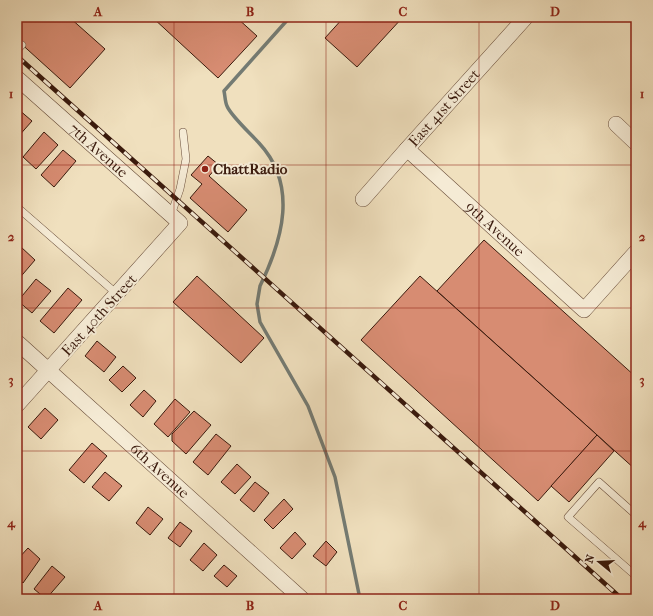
<svg xmlns="http://www.w3.org/2000/svg" width="653" height="616" font-family="'IM FELL French Canon',serif">
<style>
.lines{fill:none;stroke-linecap:round;stroke-linejoin:round}
.stream{stroke:#747b73;stroke-width:3.5}
.building{fill:#d78c72;stroke:#3a1a0d}
.lane-casing{stroke:#684c39;stroke-width:8}
.street-casing{stroke:#684c39;stroke-width:16}
.lane{stroke:#f5ebd5;stroke-width:7}
.street{stroke:#f5ebd5;stroke-width:15}
.rail-casing{stroke:#3a1a0d;stroke-width:4.5}
.rail{stroke:#f5ebd5;stroke-width:3;stroke-dasharray:9;stroke-linecap:butt}
.grid{fill:none;stroke:#8f2418;stroke-width:1;stroke-opacity:0.55}
.poi-dot{fill:#8f2418;stroke:#f5ebd5;stroke-width:1.5}
.labels{text-anchor:middle;dominant-baseline:central;stroke-width:4;stroke-linejoin:round;paint-order:stroke}
.street-label{font-size:15px;fill:#3a1a0d;stroke:#f5ebd5}
.poi-label{font-size:15px;font-weight:bold;fill:#3a1a0d;stroke:#f5ebd5;text-anchor:start}
.neatline{fill:none;stroke:#8f2418;stroke-width:1.5}
.grid-label{font-size:13px;text-anchor:middle;font-weight:bold;fill:#8f2418}
</style>
<rect width="100%" height="100%" fill="#f0e0be"/>
<filter id="stains"><feTurbulence type="fractalNoise" baseFrequency=".005" numOctaves="4"/><feColorMatrix values="0 0 0 0 .2 0 0 0 0 .09 0 0 0 0 .02 0 0 0 .5 -.17"/></filter>
<radialGradient id="worn" r=".72"><stop offset=".6" stop-color="#630" stop-opacity="0"/><stop offset="1" stop-color="#630" stop-opacity=".3"/></radialGradient>
<g class="lines">
<path class="stream" d="M290 17 224 91C225 95 225 102 227 106 231 116 251 134 259 143 298 185 283 239 260 286L257 304 260 322 308 406 335 477 360 599"/>
</g>
<g class="building">
<polygon points="17,17 69,17 105,49 70,88 17,40"/>
<polygon points="152,17 236,17 257,36 218,78"/>
<polygon points="344,17 403,17 357,67 325,38"/>
<polygon points="18,109 32,121 17,138 17,111"/>
<polygon points="44,132 58,145 36,169 23,157"/>
<polygon points="63,150 76,161 54,187 41,175"/>
<polygon points="208,156 219,165 209,176 247,210 228,232 190,198 202,184 191,175"/>
<polygon points="484,240 636,377 636,470 437,291"/>
<polygon points="21,247 35,260 17,281 17,252"/>
<polygon points="197,276 264,338 241,363 173,302"/>
<polygon points="420,276 597,435 538,501 361,340"/>
<polygon points="36,279 51,291 32,313 18,301"/>
<polygon points="68,288 82,300 54,333 40,321"/>
<polygon points="97,341 116,357 104,372 85,356"/>
<polygon points="123,366 136,378 122,392 109,380"/>
<polygon points="144,390 156,401 143,417 130,405"/>
<polygon points="175,399 190,412 168,437 154,424"/>
<polygon points="45,408 58,420 41,439 28,427"/>
<polygon points="194,411 211,425 186,454 172,441 172,434"/>
<polygon points="216,434 231,446 208,475 193,462"/>
<polygon points="597,435 614,451 569,502 551,486"/>
<polygon points="92,443 107,456 84,483 69,470"/>
<polygon points="237,464 251,477 235,494 221,482"/>
<polygon points="105,472 122,486 109,501 92,487"/>
<polygon points="255,482 269,493 254,512 240,500"/>
<polygon points="284,499 293,509 273,529 264,520"/>
<polygon points="148,507 163,519 150,535 136,523"/>
<polygon points="180,522 192,531 180,547 168,538"/>
<polygon points="295,532 306,544 292,559 280,548"/>
<polygon points="326,541 337,552 326,566 313,556"/>
<polygon points="204,543 217,555 203,571 190,560"/>
<polygon points="28,548 40,559 23,583 17,578 17,560"/>
<polygon points="224,565 237,576 227,587 214,576"/>
<polygon points="52,566 65,577 46,599 34,589"/>
</g>
<g class="lines">
<defs>
<g id="lane">
<polyline points="17,50 22,45"/>
<polyline points="17,207 117,294"/>
<polyline points="171,215 180,189 186,159 183,132"/>
<polyline points="636,515 599,482 568,517 636,576"/>
</g>
<g id="street">
<path id="s1" d="M17 78 180 223 17 405"/>
<polyline points="616,124 636,143"/>
<path id="s2" d="M407 149 584 310 636 252"/>
<path id="s3" d="M363 199 407 149 526 17"/>
<path id="s4" d="M17 342 302 599"/>
</g>
</defs>
<use href="#lane" class="lane-casing"/>
<use href="#street" class="street-casing"/>
<use href="#lane" class="lane"/>
<use href="#street" class="street"/>
<defs>
<polyline id="rail" points="17,56 622,599"/>
</defs>
<use href="#rail" class="rail-casing"/>
<use href="#rail" class="rail"/>
</g>
<path class="grid" d="M174 17V599M326 17V599M479 17V599M17 165H636M17 308H636M17 451H636"/>
<circle class="poi-dot" cx="205" cy="169" r="4"/>
<g class="labels">
<g class="street-label">
<text stroke="none"><textPath href="#s3" startOffset="122">East 41st Street</textPath></text>
<text stroke="none"><textPath href="#s1" startOffset="109">7th Avenue</textPath></text>
<text stroke="none"><textPath href="#s2" startOffset="119">9th Avenue</textPath></text>
<text transform="translate(99 315) rotate(-48)">East 40th Street</text>
<text stroke="none"><textPath href="#s4" startOffset="192">6th Avenue</textPath></text>
</g>
<g class="poi-label">
<text x="213" y="169">ChattRadio</text>
</g>
</g>
<rect width="653" height="616" fill="none" stroke="#f0e0be" stroke-width="44"/>
<g transform="translate(599 562) rotate(288)" stroke="#f5ebd5" stroke-width="3" paint-order="stroke">
<path d="M0-3L7 15L0 10L-7 15Z" fill="#3a1a0d"/>
<text y="-6" font-size="11" font-weight="bold" text-anchor="middle" fill="#3a1a0d">N</text>
</g>
<rect x="22" y="22" width="609" height="572" class="neatline"/>
<g class="grid-label">
<text x="98" y="16">A</text>
<text x="250" y="16">B</text>
<text x="403" y="16">C</text>
<text x="555" y="16">D</text>
<text x="11" y="98">1</text>
<text x="642" y="98">1</text>
<text x="11" y="241">2</text>
<text x="642" y="241">2</text>
<text x="11" y="384">3</text>
<text x="642" y="384">3</text>
<text x="11" y="527">4</text>
<text x="642" y="527">4</text>
<text x="98" y="610">A</text>
<text x="250" y="610">B</text>
<text x="403" y="610">C</text>
<text x="555" y="610">D</text>
</g>
<rect width="100%" height="100%" filter="url(#stains)"/>
<rect width="100%" height="100%" fill="url(#worn)"/>
</svg>
